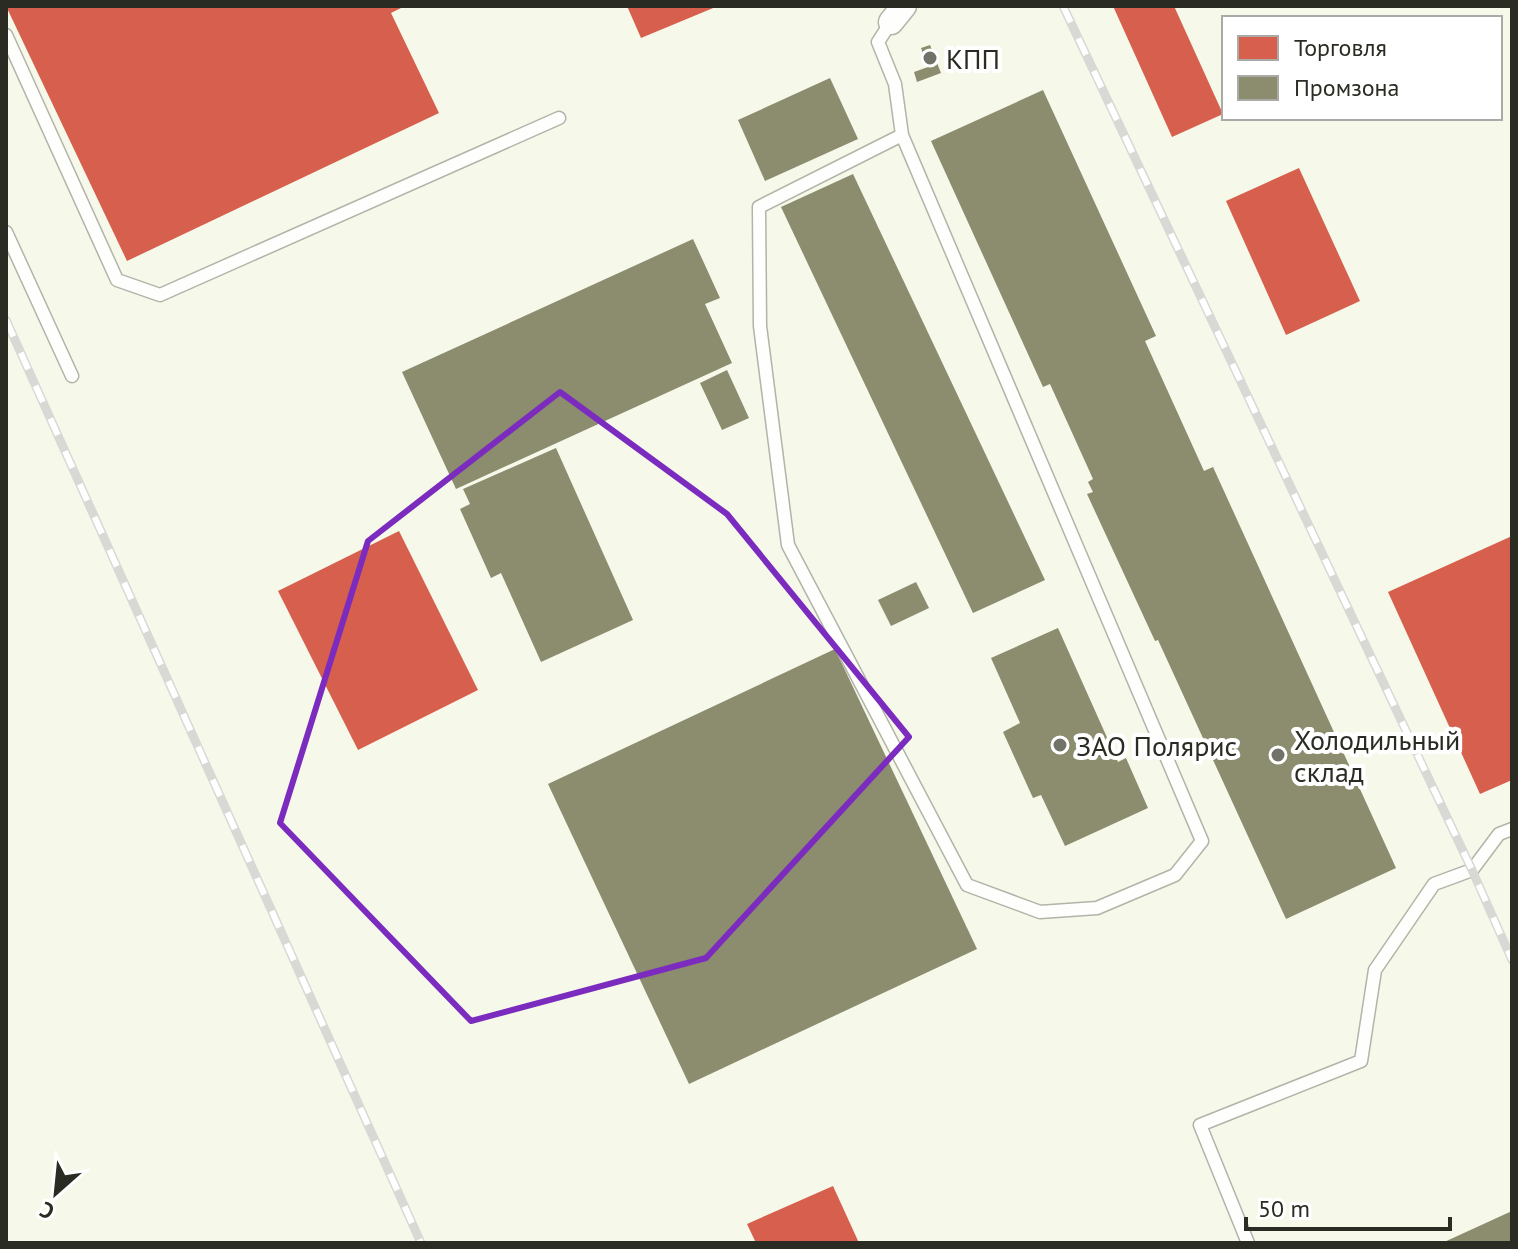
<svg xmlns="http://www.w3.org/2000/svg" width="1518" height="1249" font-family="'PT Sans',sans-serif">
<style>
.shops{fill:#d6604d}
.industry{fill:#8c8c6e}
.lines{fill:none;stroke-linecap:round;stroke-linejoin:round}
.service-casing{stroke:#b2b4a9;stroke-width:15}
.minor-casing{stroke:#b2b4a9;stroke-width:27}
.service{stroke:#fefefc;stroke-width:12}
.minor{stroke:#fefefc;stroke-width:24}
.rail-casing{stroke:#d8d9d5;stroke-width:9}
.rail{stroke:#fff;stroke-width:6;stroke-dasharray:18;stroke-linecap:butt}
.marked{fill:none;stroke:#7b2cbf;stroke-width:6;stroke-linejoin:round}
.poi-dot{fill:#717368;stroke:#fff;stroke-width:3}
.labels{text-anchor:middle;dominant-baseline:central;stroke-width:8;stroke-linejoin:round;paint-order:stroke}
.poi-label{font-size:28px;fill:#2a2b22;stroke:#fff;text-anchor:start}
</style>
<rect width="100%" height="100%" fill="#f6f8ea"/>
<g class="shops">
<polygon points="6,6 405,6 391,13 439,113 127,261"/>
<polygon points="627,6 718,6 641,38"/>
<polygon points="1113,6 1174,6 1223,114 1172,137"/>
<polygon points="1299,168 1360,301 1286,335 1226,201"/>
<polygon points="399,531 478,690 358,750 278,591"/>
<polygon points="1512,536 1512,780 1480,794 1388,592"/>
<polygon points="833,1186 859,1243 756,1243 747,1224"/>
</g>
<g class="industry">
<polygon points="930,45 941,73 917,82 914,72 928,67 921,48"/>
<polygon points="830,78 858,139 765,181 738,120"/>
<polygon points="1043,90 1156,336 1145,341 1204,471 1213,467 1396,868 1286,919 1158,640 1155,641 1087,494 1093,492 1088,482 1093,479 1050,384 1043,387 931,141"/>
<polygon points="853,174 1045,580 973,613 781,207"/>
<polygon points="693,239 720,298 705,304 732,363 456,489 402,372"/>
<polygon points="727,370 749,418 722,430 700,383"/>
<polygon points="556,448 633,620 541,662 501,573 491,578 460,509 470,504 463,489"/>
<polygon points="916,582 929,608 891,626 878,600"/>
<polygon points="1058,628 1118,762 1126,758 1148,808 1065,846 1041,795 1033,798 1003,732 1020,723 991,658"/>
<polygon points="835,649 977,949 689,1084 548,784"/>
<polygon points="1512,1211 1512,1243 1442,1243"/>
</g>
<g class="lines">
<defs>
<g id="service">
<polyline points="891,22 878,42 895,84 902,135 1202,841 1175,875 1097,908 1040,912 967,885 788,545 760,326 759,207 902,135"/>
<polyline points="6,35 117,280 160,295 559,118"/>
<polyline points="6,232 72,376"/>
<polyline points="1248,1243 1200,1125 1361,1061 1375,970 1434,884 1472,870 1499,834 1512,829"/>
</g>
<polyline id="minor" points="891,22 904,6"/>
</defs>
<use href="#service" class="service-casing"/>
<use href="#minor" class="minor-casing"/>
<use href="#service" class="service"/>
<use href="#minor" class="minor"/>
<defs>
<g id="rail">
<polyline points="1063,6 1472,870 1512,960"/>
<polyline points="6,320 421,1243"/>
</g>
</defs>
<use href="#rail" class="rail-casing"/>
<use href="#rail" class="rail"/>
</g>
<path class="marked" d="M560 392 727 514 909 737 706 958 471 1021 280 823 368 541Z"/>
<g class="poi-dot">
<circle cx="930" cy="58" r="8"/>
<circle cx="1060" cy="745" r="8"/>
<circle cx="1278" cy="755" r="8"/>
</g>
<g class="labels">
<g class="poi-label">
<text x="946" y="58">КПП</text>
<text x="1294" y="739">Холодильный<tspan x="1294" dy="32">склад</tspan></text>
<text x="1076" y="745">ЗАО Полярис</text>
</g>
</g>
<rect width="1518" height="1249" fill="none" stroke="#2a2b22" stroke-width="16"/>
<rect x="1222" y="16" width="280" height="104" fill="#ffffff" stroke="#aaaaa7" stroke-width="2"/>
<rect x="1238" y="36" width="40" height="24" fill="#d6604d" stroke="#aaaaa7" stroke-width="2"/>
<text x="1294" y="56" font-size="24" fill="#2a2b22">Торговля</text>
<rect x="1238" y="76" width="40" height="24" fill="#8c8c6e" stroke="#aaaaa7" stroke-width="2"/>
<text x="1294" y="96" font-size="24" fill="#2a2b22">Промзона</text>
<g transform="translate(56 1193) rotate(207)" stroke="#ffffff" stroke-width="6" paint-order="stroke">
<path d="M0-6L14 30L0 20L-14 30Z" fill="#2a2b22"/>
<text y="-12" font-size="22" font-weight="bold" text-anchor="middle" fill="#2a2b22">С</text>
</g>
<path d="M1246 1217v12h204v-12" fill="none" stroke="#2a2b22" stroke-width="4"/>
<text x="1258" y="1217" font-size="24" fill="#2a2b22" stroke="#ffffff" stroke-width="6" paint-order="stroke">50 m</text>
</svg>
